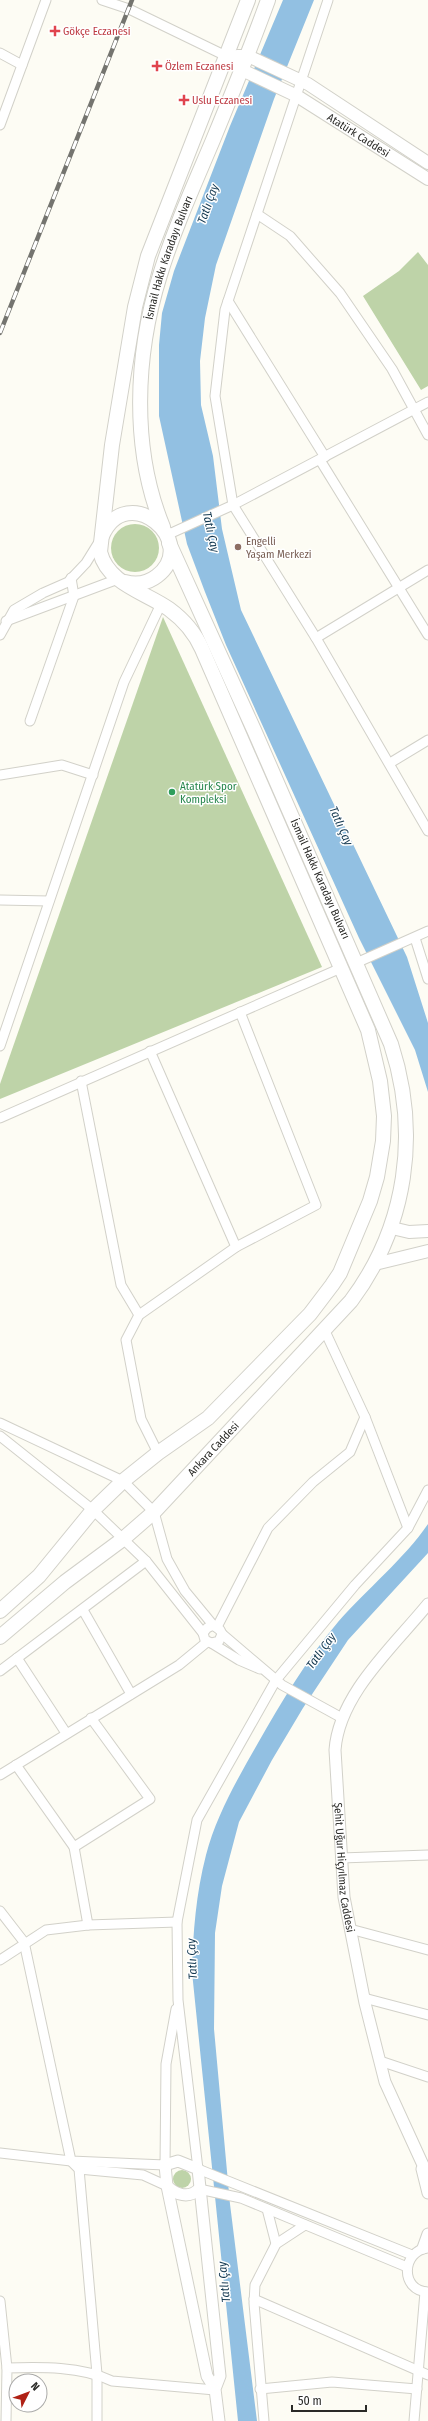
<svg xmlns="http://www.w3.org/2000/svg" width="428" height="2421" font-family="'Fira Sans Condensed',sans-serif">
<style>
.green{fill:#bed3a8}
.water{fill:#92c0e2}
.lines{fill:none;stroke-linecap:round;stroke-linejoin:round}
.minor-casing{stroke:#d2d1c9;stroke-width:11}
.tertiary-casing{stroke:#d2d1c9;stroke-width:13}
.secondary-casing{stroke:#d2d1c9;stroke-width:14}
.trunk-casing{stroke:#d2d1c9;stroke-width:16}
.minor{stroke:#fff;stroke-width:9}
.tertiary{stroke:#fff;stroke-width:11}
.secondary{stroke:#fff;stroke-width:12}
.trunk{stroke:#fff;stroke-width:14}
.rail-casing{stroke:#74746f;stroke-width:4.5}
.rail{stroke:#fff;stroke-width:3;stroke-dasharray:9;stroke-linecap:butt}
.health-dot{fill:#e0444e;stroke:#fff;stroke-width:1.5}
.education-dot{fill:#8d6e63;stroke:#fff;stroke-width:1.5}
.leisure-dot{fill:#2e9e5b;stroke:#fff;stroke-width:1.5}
.labels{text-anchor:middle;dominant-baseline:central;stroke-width:3;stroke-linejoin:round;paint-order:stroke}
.health-label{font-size:11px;fill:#be3a42;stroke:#fff;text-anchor:start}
.street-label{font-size:11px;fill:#2a2a27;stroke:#fff}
.education-label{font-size:11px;fill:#785e54;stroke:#fff;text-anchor:start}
.leisure-label{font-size:11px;fill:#27864d;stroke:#fff;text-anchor:start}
.water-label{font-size:12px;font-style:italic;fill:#133850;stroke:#fff}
</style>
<rect width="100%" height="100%" fill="#fdfcf4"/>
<g class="green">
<polygon points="418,252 428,265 428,386 421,390 363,296 399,271"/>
<circle cx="135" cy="548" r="24"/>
<polygon points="163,617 322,967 0,1099 0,1084"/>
<circle cx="182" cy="2179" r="9"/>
</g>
<g class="water">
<polygon points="283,0 314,0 274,99 216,265 205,318 200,361 201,405 213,456 222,529 241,610 407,957 428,1023 428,1092 415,1050 359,938 226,645 205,592 187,544 159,416 159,345 162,313 174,271 230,126"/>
<path d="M428 1524V1553L348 1640 303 1708 272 1760 239 1822 222 1886 215 1933 214 2029 230 2204 257 2421H238L192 1972C193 1932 196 1894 206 1855 216 1816 238 1778 258 1743 282 1701 307 1659 338 1622 366 1590 405 1558 428 1524Z"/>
</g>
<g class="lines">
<defs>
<g id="minor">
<polyline points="102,0 129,9 226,56"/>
<polyline points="328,0 225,310 215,396 233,505 316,638 428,831"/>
<polyline points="0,53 22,65"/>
<polyline points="0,125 46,0"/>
<polyline points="257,214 290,236 340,293 392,369 428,435"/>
<polyline points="228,301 325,457"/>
<polyline points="320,460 428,635"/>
<polyline points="167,535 233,505 428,402"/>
<polyline points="6,621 118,579"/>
<polyline points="0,635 14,610 43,593 68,582 86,563 99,542"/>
<polyline points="316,638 428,570"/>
<polyline points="30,721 74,596 71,578"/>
<polyline points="390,763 428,740"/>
<polyline points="0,775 62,765 93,775"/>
<polyline points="0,900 49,901"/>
<polyline points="415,938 428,979"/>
<polyline points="356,963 428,931"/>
<polyline points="0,1046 124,682 161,604"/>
<polyline points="150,1051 236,1247"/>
<polyline points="81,1081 121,1285 139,1315"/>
<polyline points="0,1118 341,968"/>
<polyline points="324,1329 365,1417 408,1528"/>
<polyline points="0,1423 123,1481 154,1512 167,1559 185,1591 213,1625 220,1630 222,1634 219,1641 211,1643 205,1640 203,1633 207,1628 213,1625"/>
<polyline points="0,1436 93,1510 146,1561 203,1633"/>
<polyline points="158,1453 141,1419 126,1340 139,1315 236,1247 316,1205 240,1012"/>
<polyline points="83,1610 131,1694"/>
<polyline points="217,1627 268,1528 313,1482 350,1452 365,1417"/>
<polyline points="222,1634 282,1685 342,1718"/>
<polyline points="213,1644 239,1660 260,1669"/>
<polyline points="17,1658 66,1733"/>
<polyline points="0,1671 146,1561"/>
<polyline points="16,1765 74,1847 150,1799 91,1718"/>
<polyline points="0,1775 179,1665 207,1642"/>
<polyline points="74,1847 88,1925"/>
<polyline points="341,1858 428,1855"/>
<polyline points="0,1911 24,1942 71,2161 79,2169 97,2374 97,2421"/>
<polyline points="350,1929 428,1950"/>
<polyline points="0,1960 46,1930 88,1925 177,1922"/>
<polyline points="364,1998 428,2015"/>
<polyline points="380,2061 428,2077"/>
<polyline points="0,2153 71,2161 165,2165 166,2064 176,2009"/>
<polyline points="79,2169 143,2175 167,2186"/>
<polyline points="199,2189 241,2198 407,2267"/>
<polyline points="267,2209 276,2244"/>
<path d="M428 2248C401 2251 400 2291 428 2292"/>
<polyline points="412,2255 198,2169 178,2000 177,1922 197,1820 276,1680 355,1585 408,1528 428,1490"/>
<polyline points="254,2299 428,2375"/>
<polyline points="0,2301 7,2368"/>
<polyline points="260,2389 332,2382 417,2389"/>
<path d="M6 2421 7 2368C41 2367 81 2366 112 2381L215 2390"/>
<polyline points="264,2421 254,2303 255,2285 276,2244 305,2225"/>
<polyline points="414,2421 425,2292"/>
</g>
<g id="tertiary">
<path id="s1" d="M428 1604C394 1646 339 1694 335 1750L344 1897 365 2003 385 2082 428 2176"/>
<polyline points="422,2169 428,2193"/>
<path d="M167 2186C176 2195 189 2199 199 2189"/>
<polyline points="423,2248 428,2234"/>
<polyline points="215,2389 220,2376 198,2169 178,2161 165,2165 167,2186 207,2376 215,2389 219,2421"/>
</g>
<g id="secondary">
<path id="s2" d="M226 56 242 70 297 96 428 179"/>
<polyline points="237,56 248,56 308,84 428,163"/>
<polyline points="392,1228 409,1232 428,1231"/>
<polyline points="375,1264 428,1251"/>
</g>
<g id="trunk">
<path id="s3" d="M163 527C131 449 135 355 160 275 174 229 194 185 213 140 232 94 251 47 268 0"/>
<path d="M102 536C127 479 201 542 157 576 148 583 136 585 125 582"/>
<path d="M0 1611 39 1576 93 1510 123 1481 158 1453 208 1418 310 1314 332 1285 340 1273 370 1201 377 1177 383 1141 384 1116 380 1081 368 1030 202 649C195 633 184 620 169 609 145 592 108 584 100 552L112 445 135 307 148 256 248 0"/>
<path id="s4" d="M0 1637 65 1582 123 1539 154 1512 351 1301C407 1226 420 1133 391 1044L254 730 169 543"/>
</g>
</defs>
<use href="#minor" class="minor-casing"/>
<use href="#tertiary" class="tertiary-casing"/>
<use href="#secondary" class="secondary-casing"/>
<use href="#trunk" class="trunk-casing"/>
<use href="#minor" class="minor"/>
<use href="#tertiary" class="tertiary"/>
<use href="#secondary" class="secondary"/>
<use href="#trunk" class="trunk"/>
<defs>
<polyline id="rail" points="0,333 132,0"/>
</defs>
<use href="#rail" class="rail-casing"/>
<use href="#rail" class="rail"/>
</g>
<g class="health-dot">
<path d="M53 25h4v4h4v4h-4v4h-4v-4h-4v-4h4z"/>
<path d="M155 60h4v4h4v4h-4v4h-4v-4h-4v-4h4z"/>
<path d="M182 94h4v4h4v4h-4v4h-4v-4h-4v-4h4z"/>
</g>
<circle class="education-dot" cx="238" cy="547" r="4"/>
<circle class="leisure-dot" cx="172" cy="792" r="4"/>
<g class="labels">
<g class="health-label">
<text x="63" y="31">Gökçe Eczanesi</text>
<text x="165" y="66">Özlem Eczanesi</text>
<text x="192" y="100">Uslu Eczanesi</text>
</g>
<g class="street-label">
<text stroke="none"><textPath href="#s2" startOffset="155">Atatürk Caddesi</textPath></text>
<text stroke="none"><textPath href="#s3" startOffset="276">İsmail Hakkı Karadayı Bulvarı</textPath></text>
<text transform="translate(320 879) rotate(66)">İsmail Hakkı Karadayı Bulvarı</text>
<text stroke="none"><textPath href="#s4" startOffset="285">Ankara Caddesi</textPath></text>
<text stroke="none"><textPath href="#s1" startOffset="294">Şehit Uğur Hiçyılmaz Caddesi</textPath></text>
</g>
<g class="education-label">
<text x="246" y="541">Engelli<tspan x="246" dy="13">Yaşam Merkezi</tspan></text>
</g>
<g class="leisure-label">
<text x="180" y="786">Atatürk Spor<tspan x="180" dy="13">Kompleksi</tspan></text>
</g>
<g class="water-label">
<text transform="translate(208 204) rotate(-70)">Tatlı Çay</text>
<text transform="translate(211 532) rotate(78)">Tatlı Çay</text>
<text transform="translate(341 826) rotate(66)">Tatlı Çay</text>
<text transform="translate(321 1651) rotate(-54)">Tatlı Çay</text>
<text transform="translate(192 1959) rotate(-93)">Tatlı Çay</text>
<text transform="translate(224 2282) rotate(-96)">Tatlı Çay</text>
</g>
</g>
<g transform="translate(28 2393) rotate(48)"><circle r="19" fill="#ffffff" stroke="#aaaaa9"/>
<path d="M0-3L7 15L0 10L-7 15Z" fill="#b02115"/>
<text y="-6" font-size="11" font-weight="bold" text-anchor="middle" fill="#2a2a27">N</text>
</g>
<path d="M292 2405v6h74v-6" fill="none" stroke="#2a2a27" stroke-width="2"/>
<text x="298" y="2405" font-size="12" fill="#2a2a27" stroke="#ffffff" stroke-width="3" paint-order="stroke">50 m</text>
</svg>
